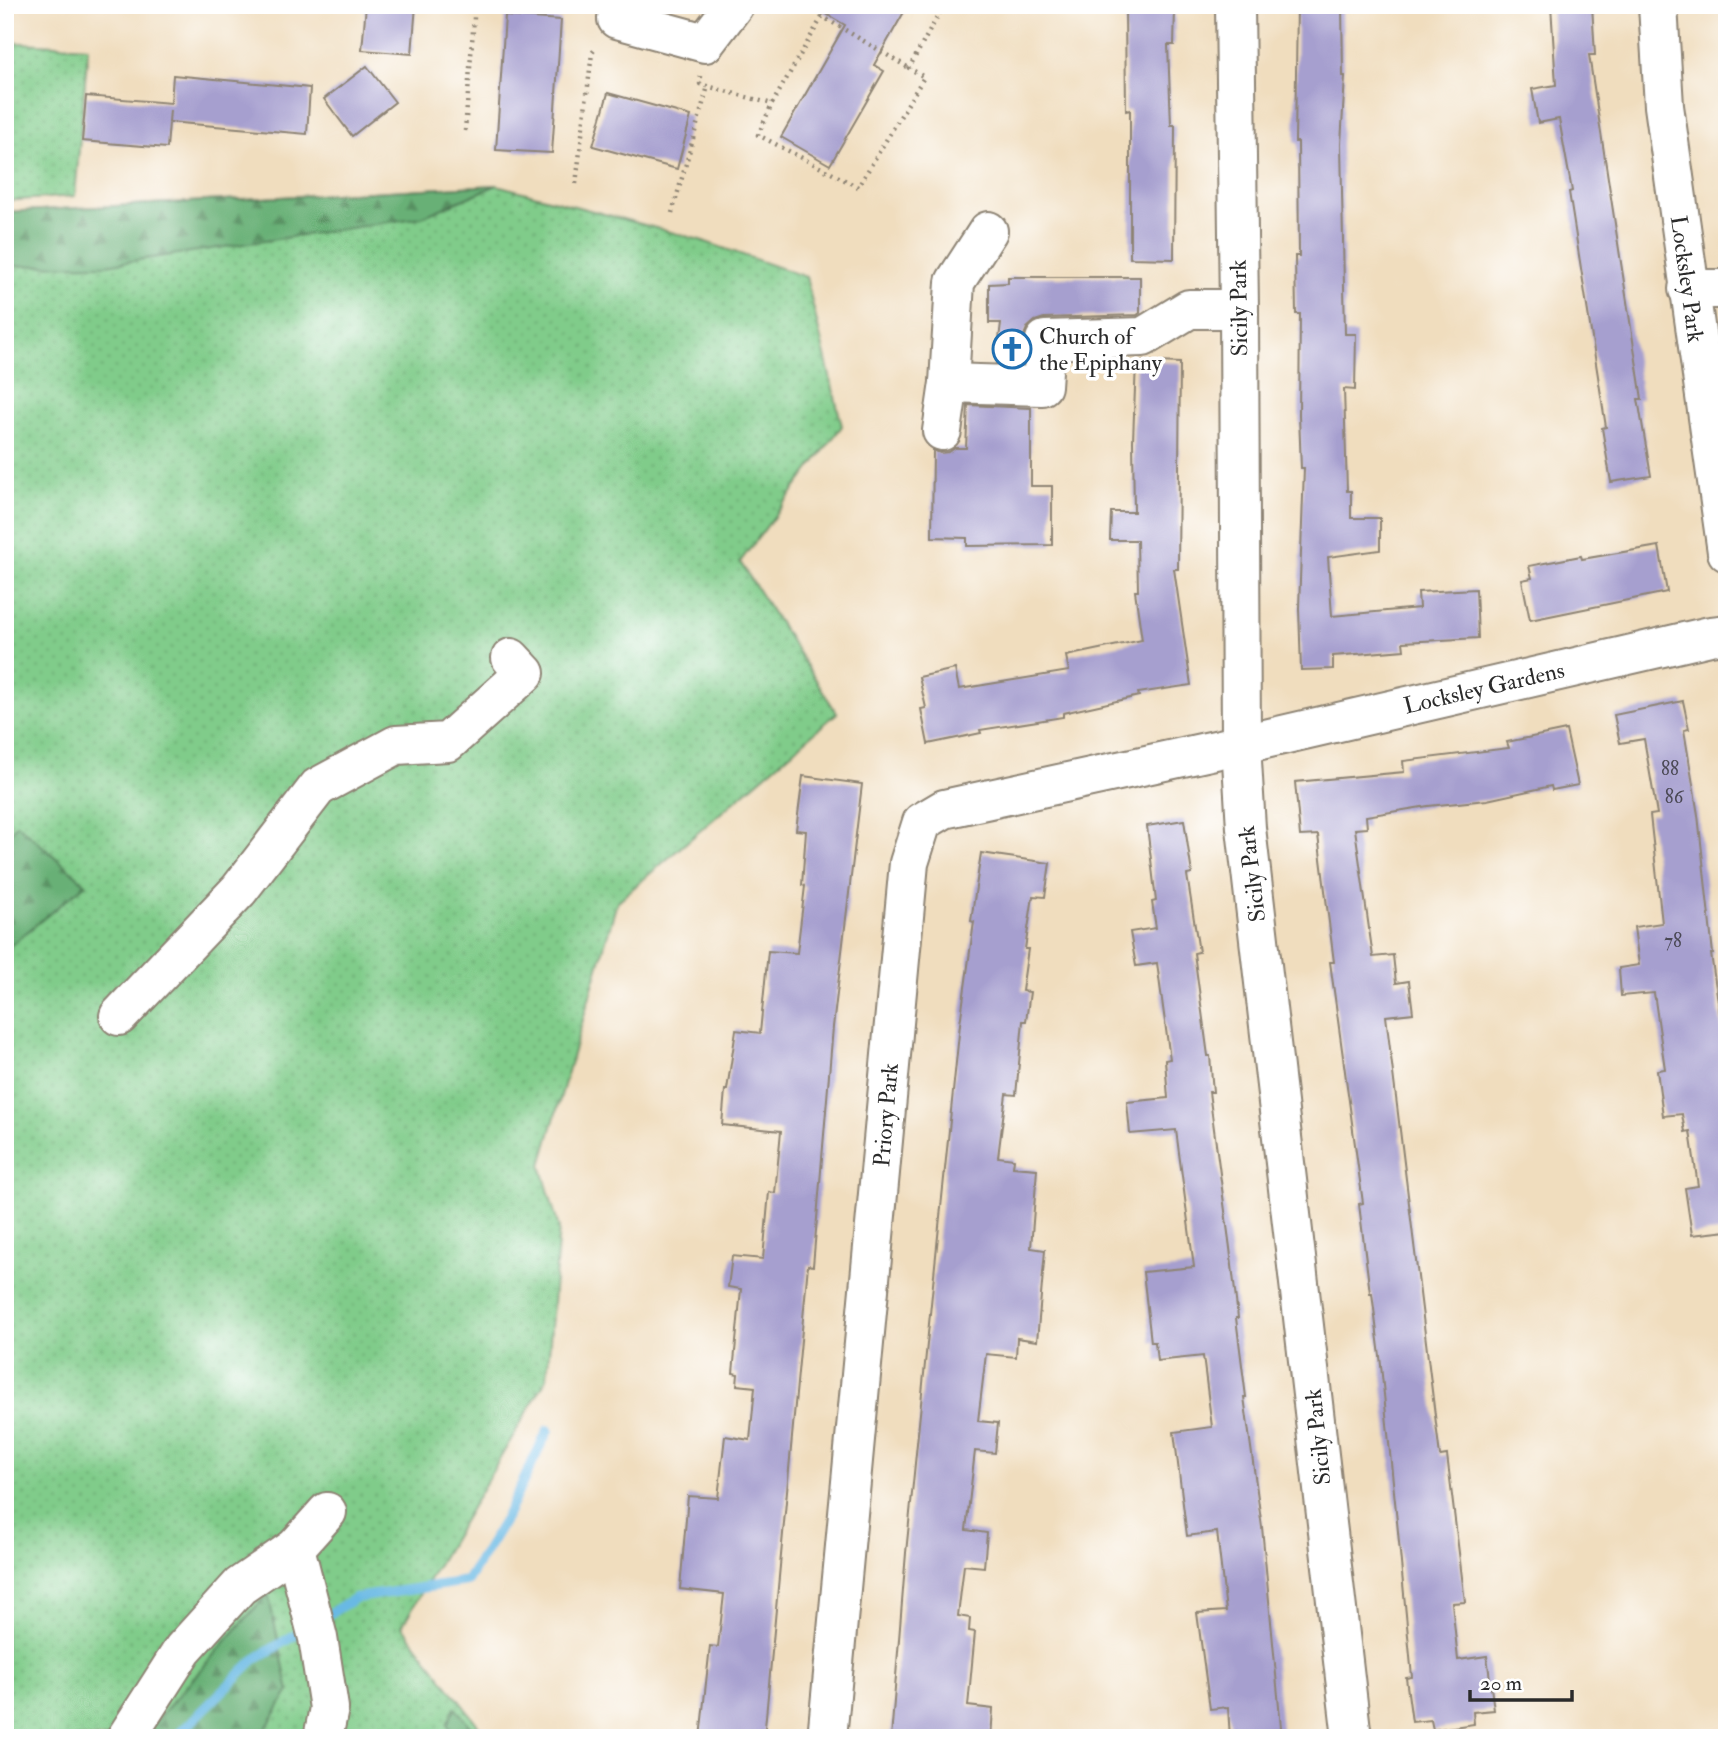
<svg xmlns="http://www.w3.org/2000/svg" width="1732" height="1743" font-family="'IM FELL Double Pica',serif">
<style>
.grass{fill:url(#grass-dots);stroke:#567c5a;stroke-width:2}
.forest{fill:url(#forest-firs);stroke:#4a6e50;stroke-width:2}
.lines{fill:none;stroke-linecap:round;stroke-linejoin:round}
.stream{stroke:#69b9e4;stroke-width:10}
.building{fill:#a69fcf}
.minor-casing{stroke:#8e8474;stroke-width:42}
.path{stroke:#8e8474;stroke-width:4.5;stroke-dasharray:2 5;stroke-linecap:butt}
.minor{stroke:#fff;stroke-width:38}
.labels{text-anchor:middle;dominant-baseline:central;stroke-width:7;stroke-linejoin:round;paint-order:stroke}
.number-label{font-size:19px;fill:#4a4854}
.street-label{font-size:23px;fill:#2b2b2b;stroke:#fff}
.poi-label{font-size:23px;fill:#2b2b2b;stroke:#fff;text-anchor:start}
</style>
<defs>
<pattern id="grass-dots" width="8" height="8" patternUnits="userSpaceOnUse" patternTransform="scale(1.75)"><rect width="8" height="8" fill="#80cc8a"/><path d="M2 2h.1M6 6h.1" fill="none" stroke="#6faf77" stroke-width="1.8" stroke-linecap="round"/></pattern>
<pattern id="forest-firs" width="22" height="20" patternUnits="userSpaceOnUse" patternTransform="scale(1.75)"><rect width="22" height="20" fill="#68b076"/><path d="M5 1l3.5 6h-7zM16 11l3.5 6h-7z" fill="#568f61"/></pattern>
</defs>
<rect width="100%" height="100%" fill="#fff"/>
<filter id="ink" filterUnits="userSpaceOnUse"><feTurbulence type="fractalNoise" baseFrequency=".0143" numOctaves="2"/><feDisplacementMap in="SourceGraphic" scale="14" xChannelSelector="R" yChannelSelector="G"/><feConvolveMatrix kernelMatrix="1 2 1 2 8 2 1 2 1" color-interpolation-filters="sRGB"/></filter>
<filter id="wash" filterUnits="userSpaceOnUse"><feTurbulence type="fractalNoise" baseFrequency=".00686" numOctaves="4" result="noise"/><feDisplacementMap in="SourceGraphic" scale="28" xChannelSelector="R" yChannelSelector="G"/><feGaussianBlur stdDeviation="1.57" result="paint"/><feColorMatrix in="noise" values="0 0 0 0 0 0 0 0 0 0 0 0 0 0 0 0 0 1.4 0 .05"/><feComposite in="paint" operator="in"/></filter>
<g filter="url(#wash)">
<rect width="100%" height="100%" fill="#f0ddbe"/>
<g class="grass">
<polygon points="5,42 88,47 75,196 5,201"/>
<polygon points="497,185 700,240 806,277 842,426 740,562 837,713 617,902 541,1165 559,1228 547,1378 402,1626 488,1738 5,1738 5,212"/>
</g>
<g class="forest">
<polygon points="497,185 422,217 106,265 5,266 5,212"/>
<polygon points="17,824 86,884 5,950 5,838"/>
<polygon points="268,1593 289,1691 260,1738 141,1738"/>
<polygon points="455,1707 479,1738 456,1738 447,1725"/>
</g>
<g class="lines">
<polyline class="stream" points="175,1738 254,1660 355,1598 467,1581 505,1519 548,1430"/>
</g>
<g id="blocks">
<g class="building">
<polygon points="366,5 416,5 412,54 362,50"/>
<polygon points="811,5 908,5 874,65 884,71 830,165 781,137 845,25"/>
<polygon points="1297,5 1342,5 1343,76 1345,76 1341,144 1345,334 1356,334 1355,390 1344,389 1347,491 1351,491 1351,518 1380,518 1380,550 1328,557 1332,616 1419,608 1418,592 1476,589 1478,638 1403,642 1404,650 1333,656 1333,669 1301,670 1299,608 1304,468 1301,468 1299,415 1300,314 1296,314 1295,256 1299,256 1298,142 1295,142"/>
<polygon points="1551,5 1592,5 1595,55 1589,55 1642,399 1638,399 1651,476 1611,482 1602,428 1606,427 1569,192 1572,191 1559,119 1538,123 1532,89 1556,85"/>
<polygon points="1125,7 1175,9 1174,45 1168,45 1171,125 1175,125 1174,259 1130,258 1130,110 1126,111"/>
<polygon points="505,16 561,20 552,153 496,150"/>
<polygon points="367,66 395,102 352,136 324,99"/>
<polygon points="173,75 310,88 307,134 169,122 170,110 167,148 82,141 86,96 171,103"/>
<polygon points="608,93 691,116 677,169 593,146"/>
<polygon points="1008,277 1140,277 1140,313 1137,315 1044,318 1035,321 1027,328 1023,338 1022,363 996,363 1001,323 989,323 989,284 1008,283"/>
<polygon points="1136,361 1180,363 1178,569 1174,569 1191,685 1138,693 1139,696 1063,713 1063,717 980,730 981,733 928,744 921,709 926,708 919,677 955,669 959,689 1069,671 1066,656 1142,640 1135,591 1138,591 1137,540 1110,540 1111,512 1134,512 1133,441"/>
<polygon points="968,405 1031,408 1031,486 1052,486 1052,545 967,546 967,538 932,537 933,450 940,453 949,452 955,448 966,448"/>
<polygon points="1659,546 1667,592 1530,620 1522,580 1532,578 1529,566 1581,556 1582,559"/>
<polygon points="1683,701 1689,729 1684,730 1698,815 1713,954 1711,954 1727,1063 1727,1231 1692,1235 1685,1188 1698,1186 1690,1131 1685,1132 1682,1114 1663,1116 1657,1070 1665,1069 1654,993 1621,996 1619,968 1639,965 1634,927 1662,923 1650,815 1657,814 1644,739 1620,743 1614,715"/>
<polygon points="1566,730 1578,785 1552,790 1551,786 1487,800 1428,806 1366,816 1367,828 1355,829 1373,957 1393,955 1396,983 1409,981 1413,1013 1386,1016 1440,1456 1447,1455 1465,1602 1452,1603 1458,1660 1487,1656 1494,1710 1473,1712 1474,1724 1433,1730 1431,1720 1412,1722 1406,1678 1412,1677 1396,1511 1380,1356 1372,1293 1370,1293 1359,1204 1363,1203 1330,962 1334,962 1318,835 1300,836 1295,782 1404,772 1403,761 1509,748 1507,742"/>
<polygon points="803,776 862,784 833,1027 813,1266 808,1265 764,1738 700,1738 710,1646 718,1647 724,1594 680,1589 688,1496 718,1498 725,1436 750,1440 755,1387 737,1385 738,1374 733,1373 741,1289 728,1287 732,1256 763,1259 769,1192 775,1193 781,1131 722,1125 725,1090 727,1090 736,1030 760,1033 768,951 797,953 805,886 802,885 806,831 796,830"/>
<polygon points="1184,820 1192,874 1187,875 1199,952 1194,953 1208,1056 1210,1056 1213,1092 1209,1092 1230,1248 1238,1318 1236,1318 1246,1397 1244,1397 1262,1527 1282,1738 1230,1738 1228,1707 1210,1709 1197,1613 1226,1611 1217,1532 1187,1536 1174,1432 1212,1427 1203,1356 1157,1361 1155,1342 1151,1342 1143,1272 1194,1267 1176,1130 1130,1134 1127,1102 1168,1098 1165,1060 1170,1059 1157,963 1136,966 1130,932 1156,928 1152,902 1156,901 1147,826"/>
<polygon points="981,853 1050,863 1045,897 1033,896 1025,949 1028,949 1022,991 1030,992 1026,1021 1023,1021 1016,1095 1006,1094 998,1157 1014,1159 1013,1167 1037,1169 1031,1248 1045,1250 1037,1341 1017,1338 1016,1357 986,1354 978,1421 998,1423 995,1453 975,1451 966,1530 987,1533 984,1567 964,1565 958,1616 970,1618 969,1631 975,1632 968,1706 993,1709 991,1738 891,1738 906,1553 932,1294 960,1024 974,922 971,921"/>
</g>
</g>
</g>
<g filter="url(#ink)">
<use href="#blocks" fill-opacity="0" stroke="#8e8474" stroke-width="2"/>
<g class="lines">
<defs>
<g id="minor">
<polyline points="619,5 617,19 705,43 734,5"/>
<polyline points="1235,5 1239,309 1241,744 1246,828 1352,1738"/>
<polyline points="1658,5 1664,106 1727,552"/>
<polyline points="1688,289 1727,289"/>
<polyline points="949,383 1042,386 1045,340 1143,337 1189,309 1239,309"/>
<polyline points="942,431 949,383 955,282 988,231"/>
<polyline points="119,1016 239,890 318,787 396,745 448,742 525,673 511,658"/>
<polyline points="295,1548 318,1638 329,1708 323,1738"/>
<polyline points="126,1738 183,1649 240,1586 295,1548 327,1512"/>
<polyline points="827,1738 909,863 922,822 944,809 1261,740 1710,636 1727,634"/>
</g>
</defs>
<use href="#minor" class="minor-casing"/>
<g class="path">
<polyline points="803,5 909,68"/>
<polyline points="822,17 772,104 758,135 858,187 924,77 909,68 944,5"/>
<polyline points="701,76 700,84 772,104"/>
<polyline points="465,131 475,5"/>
<polyline points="576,184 592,53 596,48"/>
<polyline points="672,213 708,86"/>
</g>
<use href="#minor" class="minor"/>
</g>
</g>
<defs>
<symbol id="church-ring" viewBox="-11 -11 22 22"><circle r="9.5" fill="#fff" stroke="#1f6fb2" stroke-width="1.5"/><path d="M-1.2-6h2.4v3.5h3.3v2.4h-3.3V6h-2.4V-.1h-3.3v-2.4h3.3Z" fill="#1f6fb2"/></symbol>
</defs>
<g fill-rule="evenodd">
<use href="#church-ring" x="990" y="327" width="44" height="44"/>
</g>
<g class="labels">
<g class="number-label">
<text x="1670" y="769">88</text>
<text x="1674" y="797">86</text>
<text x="1673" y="941">78</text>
</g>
<g class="street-label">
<text transform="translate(1687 279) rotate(82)">Locksley Park</text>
<text transform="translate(1239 308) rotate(-91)">Sicily Park</text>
<text transform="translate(1484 688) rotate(-13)">Locksley Gardens</text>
<text transform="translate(1252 874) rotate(-97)">Sicily Park</text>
<text transform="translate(886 1115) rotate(-85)">Priory Park</text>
<text transform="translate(1318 1437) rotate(-96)">Sicily Park</text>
</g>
<g class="poi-label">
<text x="1039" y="336">Church of<tspan x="1039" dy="26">the Epiphany</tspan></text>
</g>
</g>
<rect width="1732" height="1743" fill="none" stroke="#fff" stroke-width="28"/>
<path d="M1470 1690v10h102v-10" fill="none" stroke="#2b2b2b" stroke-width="3.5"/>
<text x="1480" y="1690" font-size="21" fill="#2b2b2b" stroke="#ffffff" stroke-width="5" paint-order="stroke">20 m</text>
</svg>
